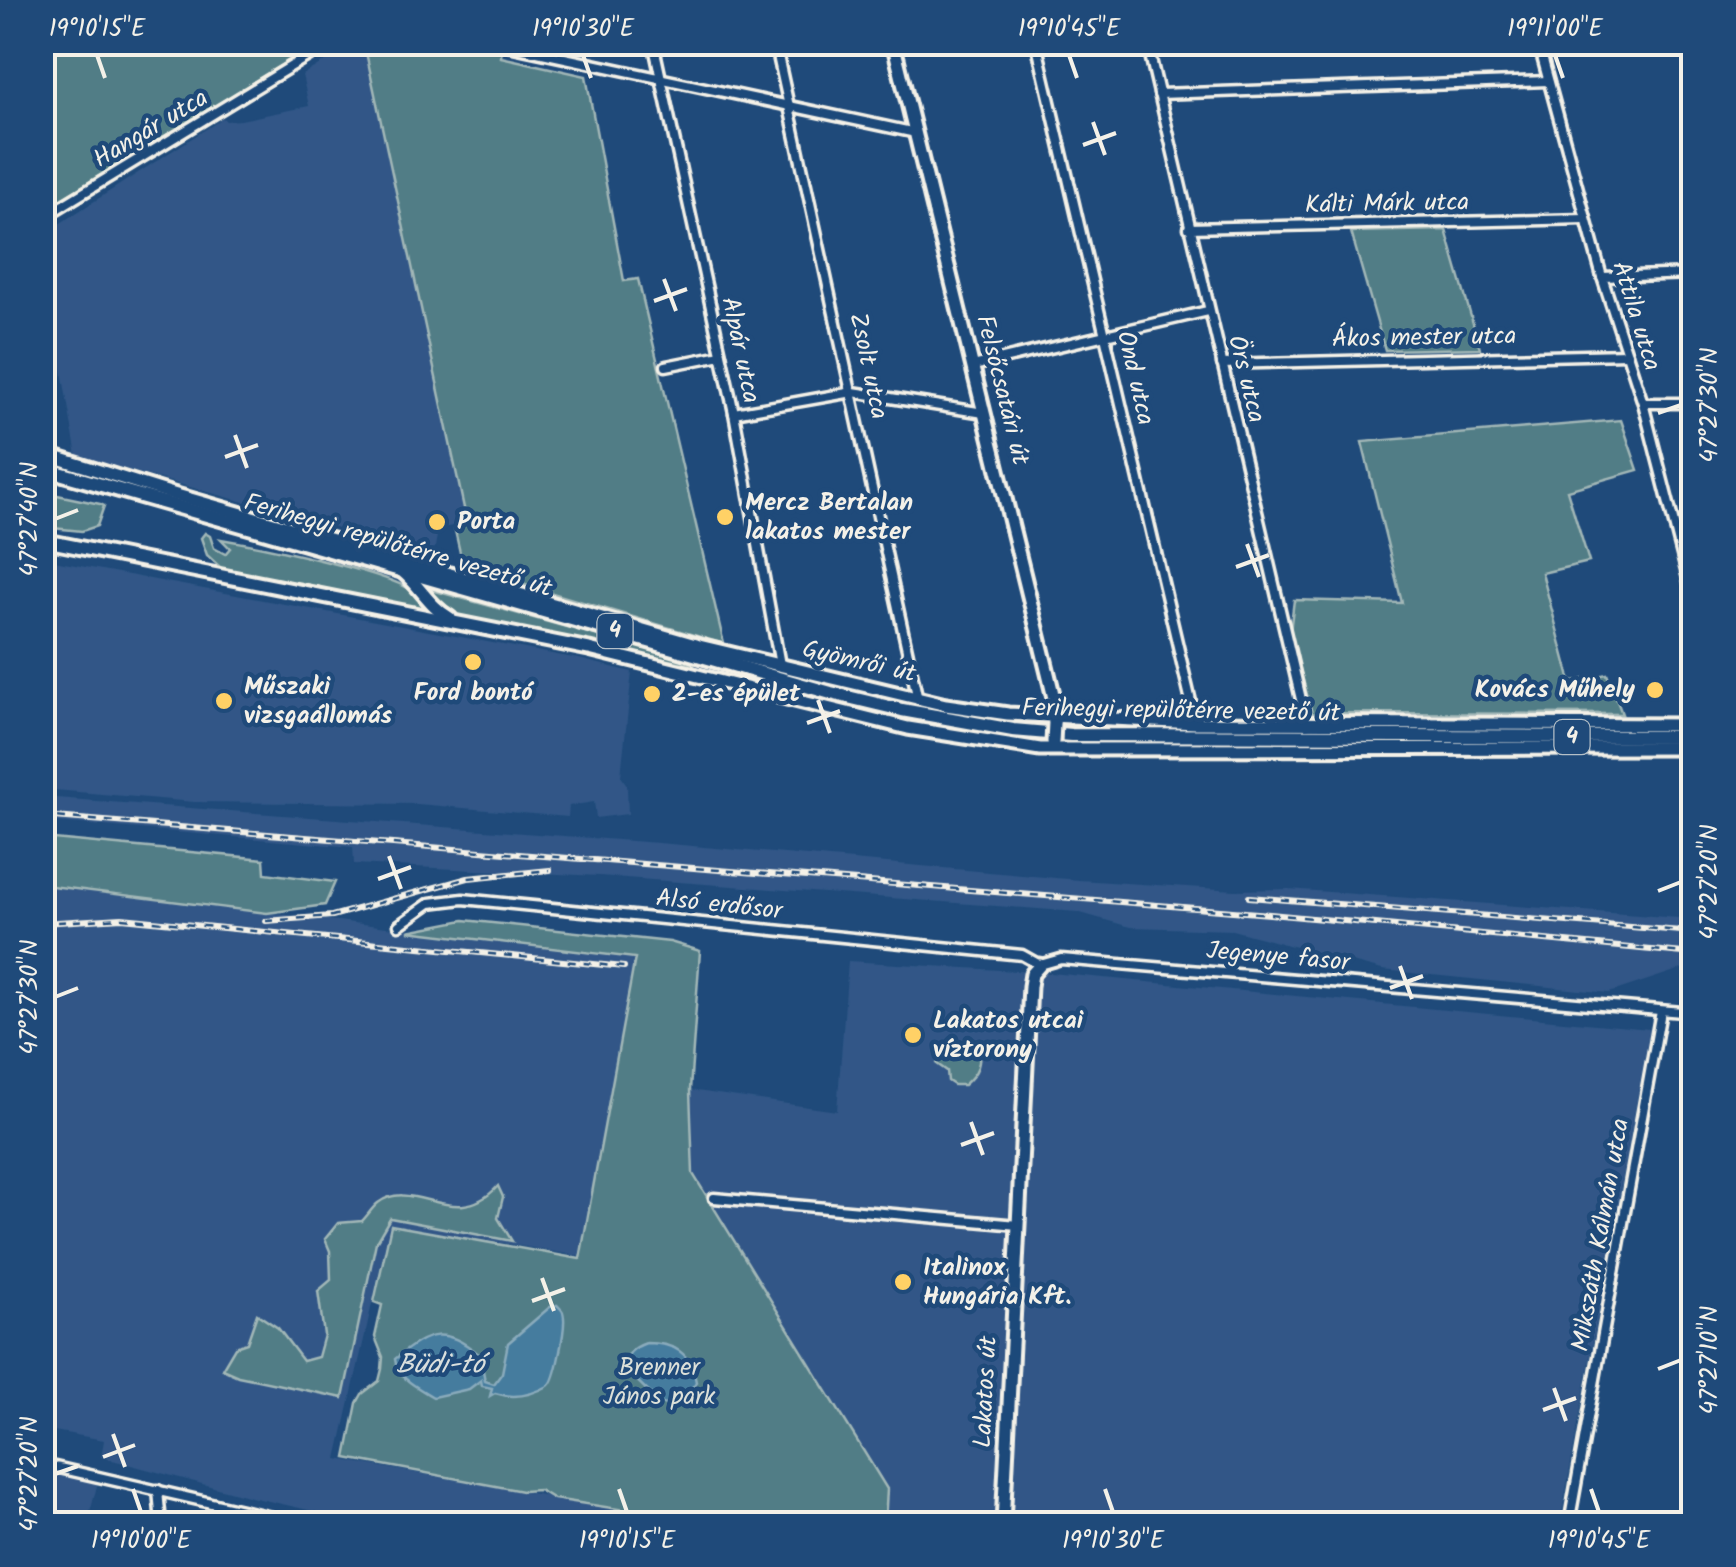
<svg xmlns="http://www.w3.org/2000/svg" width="1736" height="1567" font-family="Kalam,sans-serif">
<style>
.built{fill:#305787}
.green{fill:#517d86;stroke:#a2b7b7;stroke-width:2.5}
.water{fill:#447c9e;stroke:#8aabbc;stroke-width:2.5}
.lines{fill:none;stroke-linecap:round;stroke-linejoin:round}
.street-casing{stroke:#f4f1e8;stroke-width:15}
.secondary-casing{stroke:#f4f1e8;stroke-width:19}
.primary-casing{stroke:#f4f1e8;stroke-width:20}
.street{stroke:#1f4a7a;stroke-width:8}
.secondary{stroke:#1f4a7a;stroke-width:11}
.primary{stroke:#1f4a7a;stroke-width:12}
.rail-casing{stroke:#f4f1e8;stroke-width:6}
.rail{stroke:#1f4a7a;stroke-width:2.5;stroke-dasharray:8;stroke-linecap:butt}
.secondary-bridge-casing{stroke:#f4f1e8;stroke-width:19;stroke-linecap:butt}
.secondary-bridge{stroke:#1f4a7a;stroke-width:11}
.ticks{fill:none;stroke:#f4f1e8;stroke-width:4}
.poi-dot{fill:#ffd166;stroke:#1f4a7a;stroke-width:4}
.labels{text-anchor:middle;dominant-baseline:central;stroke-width:9;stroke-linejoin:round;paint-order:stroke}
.shield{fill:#1f4a7a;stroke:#b4bfc7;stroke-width:2.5}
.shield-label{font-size:22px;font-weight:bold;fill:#f4f1e8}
.street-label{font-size:25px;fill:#f4f1e8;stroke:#1f4a7a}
.poi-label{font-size:25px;font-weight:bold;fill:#f4f1e8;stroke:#1f4a7a;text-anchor:start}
.park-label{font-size:25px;fill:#dce0d9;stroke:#1f4a7a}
.water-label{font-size:28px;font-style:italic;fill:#dadfdd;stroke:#1f4a7a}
.neatline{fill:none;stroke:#f4f1e8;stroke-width:4}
.ticks-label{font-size:25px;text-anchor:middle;fill:#f4f1e8}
</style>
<rect width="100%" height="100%" fill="#1f4a7a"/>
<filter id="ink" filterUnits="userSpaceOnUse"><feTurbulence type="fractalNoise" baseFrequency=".01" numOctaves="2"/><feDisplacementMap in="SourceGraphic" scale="20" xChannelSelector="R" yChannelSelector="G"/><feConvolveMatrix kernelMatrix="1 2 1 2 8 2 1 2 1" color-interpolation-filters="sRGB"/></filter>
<g filter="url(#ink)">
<g class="built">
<polygon points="355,43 364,43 467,523 438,529 435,548 429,553 77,456 43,265 42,235 223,118 226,121 241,120 309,106 302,75"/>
<polygon points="43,559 579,659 632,672 621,776 627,785 628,814 596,818 594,802 569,806 568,817 417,804 194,802 43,789"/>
<polygon points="43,797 659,843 1079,880 1235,890 1289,889 1693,919 1693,965 1609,993 1382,970 1232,930 1130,927 1077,912 599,876 354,864 353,847 43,821"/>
<polygon points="42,885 635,957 610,1107 579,1256 390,1224 337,1459 645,1513 642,1524 370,1524 251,1497 101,1457 104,1440 43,1429"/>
<polygon points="848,961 1051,973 1650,1029 1560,1524 885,1524 887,1489 694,1174 690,1090 837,1111"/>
<polygon points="43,1469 98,1482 87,1524 43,1524"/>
</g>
<g class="green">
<polygon points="43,42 318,42 318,43 43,210"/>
<polygon points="364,43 471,42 502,49 501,57 586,76 624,281 638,279 724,644 475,570 461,557 454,526 467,522"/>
<polygon points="1446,230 1480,348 1385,350 1351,232"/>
<polygon points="1621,420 1638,470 1567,490 1589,562 1542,573 1571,682 1607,674 1622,714 1312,713 1290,632 1294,600 1402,603 1362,442"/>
<polygon points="43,492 100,504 104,506 97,526 82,531 43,527"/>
<path d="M205 533 210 536 214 548 225 554 230 548 221 539C256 545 394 573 415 593 421 598 424 606 428 613L221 568 207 555 201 538Z"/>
<polygon points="428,589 694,662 694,665 472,621 458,616"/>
<polygon points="43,838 264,859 265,873 335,882 325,905 267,913 43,885"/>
<polygon points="464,920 670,942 700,951 690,1090 693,1174 887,1489 885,1524 788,1524 758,1519 756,1524 642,1524 644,1513 554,1499 539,1490 522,1491 346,1458 357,1403 362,1394 379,1381 382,1369 383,1357 375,1337 382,1305 374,1302 391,1225 580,1259 635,958 408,931"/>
<path d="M953 1041 979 1044C981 1063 979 1072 964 1085H954L948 1081 947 1071 937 1064Z"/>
<path d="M498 1186 503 1197 498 1218 512 1241 390 1218 376 1242 343 1398 238 1376 222 1369 235 1347 247 1343 257 1314 278 1328 303 1361 318 1357 324 1335 318 1291 331 1280 330 1251 325 1239 338 1223 362 1221C367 1216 372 1208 378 1203 414 1176 455 1233 498 1186Z"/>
</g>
<g class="water">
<path d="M557 1305C563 1311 563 1310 564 1318 565 1328 556 1383 548 1386 532 1395 513 1399 495 1393L490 1396 492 1388 482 1386 481 1380 469 1389 433 1397C417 1387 397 1378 395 1359 429 1331 444 1326 480 1355L485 1381 494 1384 502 1373 508 1343 550 1307Z"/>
<path d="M646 1343C674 1343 691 1352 696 1382L685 1399 667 1406 659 1402 624 1368C627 1353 632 1348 646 1343Z"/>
</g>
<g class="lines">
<defs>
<g id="street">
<polyline points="490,42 916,133"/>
<polyline points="653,42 734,413 780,665"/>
<polyline points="775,42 918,700"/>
<polyline points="1036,42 1196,723"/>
<polyline points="1147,42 1307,725"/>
<polyline points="1538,42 1602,277 1643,403 1694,602"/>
<polyline points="1159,94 1548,81"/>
<polyline points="42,218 331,42"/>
<polyline points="1189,228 1586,219"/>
<polyline points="1602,277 1694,274"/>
<polyline points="1222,364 1627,354"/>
<polyline points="666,366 721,355"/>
<polyline points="973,366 1208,311"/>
<polyline points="1643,403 1694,403"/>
<polyline points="734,413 853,392 984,413"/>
<polyline points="399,925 430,903 463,899 1022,955 1040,965 1061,959 1694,1013"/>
<polyline points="714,1198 1018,1225"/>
<polyline points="42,1464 302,1524"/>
<polyline points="158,1490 161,1524"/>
<polyline points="1569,1524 1661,1011"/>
</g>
<g id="secondary">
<polyline points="893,42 1054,698 1054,723"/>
<polyline points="42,453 173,494 699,646 946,705 1008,714 1196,723 1694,725"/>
<polyline points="42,540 589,649 908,728 1040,749 1694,748"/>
<path d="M403 572C420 586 430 607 450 618"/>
<polyline points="1003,1524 1030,986 1032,974 1040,965"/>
</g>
<polyline id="primary" points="42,468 831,693 902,710 1013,730 1071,735 1694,737"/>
</defs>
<use href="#street" class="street-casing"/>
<use href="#secondary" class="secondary-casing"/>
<use href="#primary" class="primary-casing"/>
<use href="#street" class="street"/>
<use href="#secondary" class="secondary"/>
<use href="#primary" class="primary"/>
<defs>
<g id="rail">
<polyline points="42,816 1270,914 1694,954"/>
<polyline points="1249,897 1694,932"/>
<polyline points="266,921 332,916 468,878 550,870"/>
<polyline points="42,923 122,918 624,967"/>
</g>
</defs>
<use href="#rail" class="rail-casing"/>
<use href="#rail" class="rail"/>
<defs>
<polyline id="secondary-bridge" points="1053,742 1054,723"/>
</defs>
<use href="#secondary-bridge" class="secondary-bridge-casing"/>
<use href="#secondary-bridge" class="secondary-bridge"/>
</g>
</g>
<path class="ticks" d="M97 55 105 78M583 55 591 78M1069 55 1077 78M1555 55 1563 78M1093 122 1105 155M1083 145 1116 133M664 279 676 311M654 301 687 289M1658 413 1681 405M235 435 247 468M225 457 258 445M55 519 78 510M1247 544 1259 577M1236 567 1269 555M818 700 830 733M807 723 840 711M389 856 401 889M378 879 411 867M1658 891 1681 882M1400 966 1412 999M1390 988 1423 976M55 997 78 988M971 1122 983 1155M961 1145 994 1133M542 1278 554 1311M532 1301 565 1289M1658 1369 1681 1360M1554 1388 1566 1421M1543 1410 1576 1398M113 1434 125 1467M103 1457 135 1445M55 1474 78 1466M133 1489 141 1512M619 1489 627 1512M1105 1489 1113 1512M1591 1489 1599 1512"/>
<g class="poi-dot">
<circle cx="725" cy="517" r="10"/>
<circle cx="437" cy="522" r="10"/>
<circle cx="473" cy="662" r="10"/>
<circle cx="1655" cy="690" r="10"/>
<circle cx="652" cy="694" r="10"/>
<circle cx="224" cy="701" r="10"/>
<circle cx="913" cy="1035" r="10"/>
<circle cx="903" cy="1282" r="10"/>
</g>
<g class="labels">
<g class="shield">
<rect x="597.5" y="614" width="35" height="34" rx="8"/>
<rect x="1554.5" y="720" width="35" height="34" rx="8"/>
</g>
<g class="shield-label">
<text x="615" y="631">4</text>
<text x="1572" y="737">4</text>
</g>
<g class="street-label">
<text transform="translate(151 129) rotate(-31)">Hangár utca</text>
<text transform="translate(1387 204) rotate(-1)">Kálti Márk utca</text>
<text transform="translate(1636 316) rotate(73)">Attila utca</text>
<text transform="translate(1424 338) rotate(-1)">Ákos mester utca</text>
<text transform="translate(740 350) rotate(78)">Alpár utca</text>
<text transform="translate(868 366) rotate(78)">Zsolt utca</text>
<text transform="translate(1135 378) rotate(77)">Ond utca</text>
<text transform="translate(1246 379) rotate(76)">Örs utca</text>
<text transform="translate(1002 390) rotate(76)">Felsőcsatári út</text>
<text transform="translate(398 546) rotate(16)">Ferihegyi repülőtérre vezető út</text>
<text transform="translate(859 662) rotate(13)">Gyömrői út</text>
<text transform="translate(1181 711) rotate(1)">Ferihegyi repülőtérre vezető út</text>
<text transform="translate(719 905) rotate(6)">Alsó erdősor</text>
<text transform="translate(1278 957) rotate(5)">Jegenye fasor</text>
<text transform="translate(1601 1235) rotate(-80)">Mikszáth Kálmán utca</text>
<text transform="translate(986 1392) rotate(-87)">Lakatos út</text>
</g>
<g class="poi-label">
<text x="745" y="503">Mercz Bertalan<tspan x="745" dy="29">lakatos mester</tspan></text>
<text x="457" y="522">Porta</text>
<text x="244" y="687">Műszaki<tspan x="244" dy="29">vizsgaállomás</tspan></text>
<text x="1635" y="690" text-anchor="end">Kovács Műhely</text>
<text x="473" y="693" text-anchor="middle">Ford bontó</text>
<text x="672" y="694">2-es épület</text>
<text x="933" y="1021">Lakatos utcai<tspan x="933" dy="29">víztorony</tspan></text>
<text x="923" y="1268">Italinox<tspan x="923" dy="29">Hungária Kft.</tspan></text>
</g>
<g class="park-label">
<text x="659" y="1368">Brenner<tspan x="659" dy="29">János park</tspan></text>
</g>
<g class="water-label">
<text x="440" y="1365">Büdi-tó</text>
</g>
</g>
<rect width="1736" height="1567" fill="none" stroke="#1f4a7a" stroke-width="110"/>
<rect x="55" y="55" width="1626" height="1457" class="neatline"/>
<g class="ticks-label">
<text x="97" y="36">19°10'15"E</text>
<text x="583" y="36">19°10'30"E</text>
<text x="1069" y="36">19°10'45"E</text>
<text x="1555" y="36">19°11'00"E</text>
<text transform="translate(1708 405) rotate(-90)" y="9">47°27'30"N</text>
<text transform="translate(28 519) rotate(-90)" y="9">47°27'40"N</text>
<text transform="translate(1708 882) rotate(-90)" y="9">47°27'20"N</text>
<text transform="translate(28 997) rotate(-90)" y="9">47°27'30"N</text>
<text transform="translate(1708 1360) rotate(-90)" y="9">47°27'10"N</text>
<text transform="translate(28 1474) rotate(-90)" y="9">47°27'20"N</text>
<text x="141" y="1548">19°10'00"E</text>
<text x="627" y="1548">19°10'15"E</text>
<text x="1113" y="1548">19°10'30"E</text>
<text x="1599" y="1548">19°10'45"E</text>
</g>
</svg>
